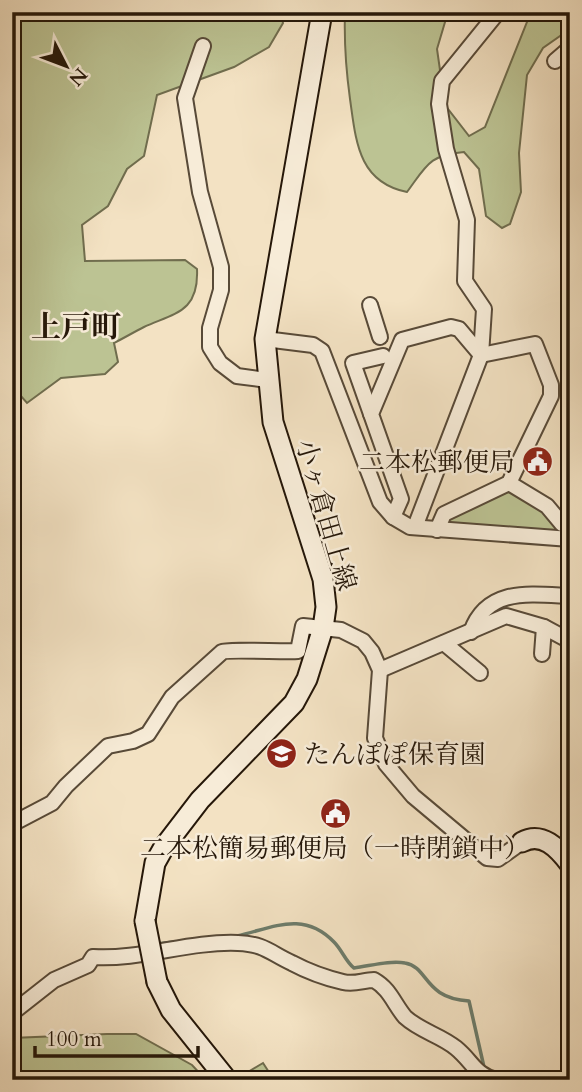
<svg xmlns="http://www.w3.org/2000/svg" width="582" height="1092" font-family="Cardo,'Noto Serif JP',serif">
<style>
.green{fill:#bcc393;stroke:#706d4e;stroke-width:2}
.lines{fill:none;stroke-linecap:round;stroke-linejoin:round}
.stream{stroke:#6d7c6b;stroke-width:3.5}
.street-casing{stroke:#584a38;stroke-width:18}
.secondary-casing{stroke:#251709;stroke-width:23}
.street{stroke:#f7ecd8;stroke-width:14}
.secondary{stroke:#f7ecd8;stroke-width:19}
.secondary-bridge-casing{stroke:#251709;stroke-width:23;stroke-linecap:butt}
.secondary-bridge{stroke:#f7ecd8;stroke-width:19}
.labels{text-anchor:middle;dominant-baseline:central;stroke-width:5;stroke-linejoin:round;paint-order:stroke}
.poi-label{font-size:26px;fill:#251709;stroke:#f7ecd8;text-anchor:end}
.street-label{font-size:26px;fill:#251709;stroke:#f7ecd8}
.quarter-label{font-size:30px;font-weight:bold;fill:#251709;stroke:#f7ecd8}
</style>
<rect width="100%" height="100%" fill="#f3e2c3"/>
<filter id="stains"><feTurbulence type="fractalNoise" baseFrequency=".00286" numOctaves="4"/><feColorMatrix values="0 0 0 0 .2 0 0 0 0 .09 0 0 0 0 .02 0 0 0 .5 -.17"/></filter>
<radialGradient id="worn" r=".72"><stop offset=".6" stop-color="#630" stop-opacity="0"/><stop offset="1" stop-color="#630" stop-opacity=".3"/></radialGradient>
<g class="green">
<path d="M12 12H280L283 23 269 47 234 67 157 95 144 156 127 169 108 206 82 225 85 261 185 260 197 269C199 312 175 313 144 327 134 332 124 338 114 343L118 362 105 374 61 378 27 403 12 386Z"/>
<path d="M345 12H448L437 49 445 105 469 136 485 127 531 12H570V29L543 48 527 75 519 153 521 192 510 224 502 228 486 216 479 169 464 152C429 155 427 165 407 192 358 182 356 141 350 99 346 70 344 42 345 12Z"/>
<path d="M510 491C527 500 556 508 556 531L445 524 449 518Z"/>
<polygon points="107,1034 136,1034 192,1065 206,1080 12,1080 12,1038"/>
<polygon points="263,1063 274,1080 247,1080 243,1075"/>
</g>
<g class="lines">
<g class="stream">
<path d="M237 936C273 928 303 910 334 942 342 950 346 962 354 968 370 966 390 960 405 963 429 967 423 998 469 1001L484 1067"/>
<polyline points="157,944 174,942"/>
<polyline points="92,950 112,951"/>
</g>
<defs>
<g id="street">
<polyline points="203,46 185,98 200,192 221,267 221,290 210,328 210,347 220,363 237,376 267,380"/>
<polyline points="555,61 570,48"/>
<polyline points="370,305 380,337"/>
<polyline points="265,339 313,345 322,351 380,502 393,517 410,527 570,539"/>
<polyline points="371,414 353,363 383,356"/>
<polyline points="509,483 547,506 562,524"/>
<polyline points="393,517 401,499 371,414 402,340 451,327 459,329 481,355"/>
<polyline points="415,527 481,355 484,309 465,281 467,220 446,149 439,104 442,81 498,12"/>
<polyline points="437,530 444,514 509,483 551,396 551,385 535,344 481,355"/>
<path d="M471 632C487 587 530 594 570 596"/>
<polyline points="444,643 480,673"/>
<polyline points="542,654 544,627"/>
<polyline points="380,670 506,616 544,627 570,641"/>
<path d="M12 824 52 803 66 786 108 746 133 741 148 734 172 697 222 652C228 649 285 652 298 651L303 626 341 630 363 641 372 652 380 670 375 738 386 764 413 796 487 858 498 859 522 842"/>
<path d="M12 1013 54 980 88 965 93 957C141 960 189 941 238 943 265 944 270 953 292 963 307 971 326 978 343 982 355 985 363 980 374 980 390 989 394 1004 405 1017 420 1031 440 1035 456 1048 473 1062 474 1074 496 1080"/>
</g>
<g id="secondary">
<path d="M522 842C542 831 558 848 570 864"/>
<polyline points="145,921 155,863 164,847 200,800 294,703 307,679 323,628 326,607 323,579 273,422 265,339 322,12"/>
<polyline points="157,982 171,1010 227,1080"/>
</g>
</defs>
<use href="#street" class="street-casing"/>
<use href="#secondary" class="secondary-casing"/>
<use href="#street" class="street"/>
<use href="#secondary" class="secondary"/>
<defs>
<polyline id="secondary-bridge" points="145,921 157,982"/>
</defs>
<use href="#secondary-bridge" class="secondary-bridge-casing"/>
<use href="#secondary-bridge" class="secondary-bridge"/>
</g>
<defs>
<symbol id="civic-disc" viewBox="-11 -11 22 22"><circle r="9.5" fill="#8f2418" stroke="#f7ecd8"/><path d="M-.6-6.5H3V-4.5H.6V-3L4-1V1h2V6H-6V1h2V-1L-.6-3ZM-1.2 2.5V6h2.4V2.5Z" fill="#fff"/></symbol>
<symbol id="school-disc" viewBox="-11 -11 22 22"><circle r="9.5" fill="#8f2418" stroke="#f7ecd8"/><path d="M0-5L7-2L0 1L-7-2ZM-4 1L0 2.5L4 1V4Q0 6-4 4Z" fill="#fff"/></symbol>
</defs>
<g fill-rule="evenodd">
<use href="#civic-disc" x="520" y="444" width="35" height="35"/>
<use href="#school-disc" x="264" y="736" width="35" height="35"/>
<use href="#civic-disc" x="318" y="796" width="35" height="35"/>
</g>
<g class="labels">
<g class="poi-label">
<text x="515" y="462">二本松郵便局</text>
<text x="304" y="754" text-anchor="start">たんぽぽ保育園</text>
<text x="335" y="848" text-anchor="middle">二本松簡易郵便局（一時閉鎖中）</text>
</g>
<g class="street-label">
<text transform="translate(326 515) rotate(74)">小ヶ倉田上線</text>
</g>
<g class="quarter-label">
<text x="76" y="327">上戸町</text>
</g>
</g>
<rect width="582" height="1092" fill="none" stroke="#f3e2c3" stroke-width="42"/>
<rect x="14" y="14" width="554" height="1064" fill="none" stroke="#251709" stroke-width="3.5"/>
<rect x="21" y="21" width="540" height="1050" fill="none" stroke="#251709" stroke-width="2"/>
<g transform="translate(66 66) rotate(132)" stroke="#f7ecd8" stroke-width="5" paint-order="stroke">
<path d="M0-5L12 26L0 18L-12 26Z" fill="#251709"/>
<text y="-10" font-size="19" font-weight="bold" text-anchor="middle" fill="#251709">N</text>
</g>
<path d="M35 1046v10h163v-10" fill="none" stroke="#251709" stroke-width="3.5"/>
<text x="46" y="1046" font-size="21" fill="#251709" stroke="#f7ecd8" stroke-width="5" paint-order="stroke">100 m</text>
<rect width="100%" height="100%" filter="url(#stains)"/>
<rect width="100%" height="100%" fill="url(#worn)"/>
</svg>
